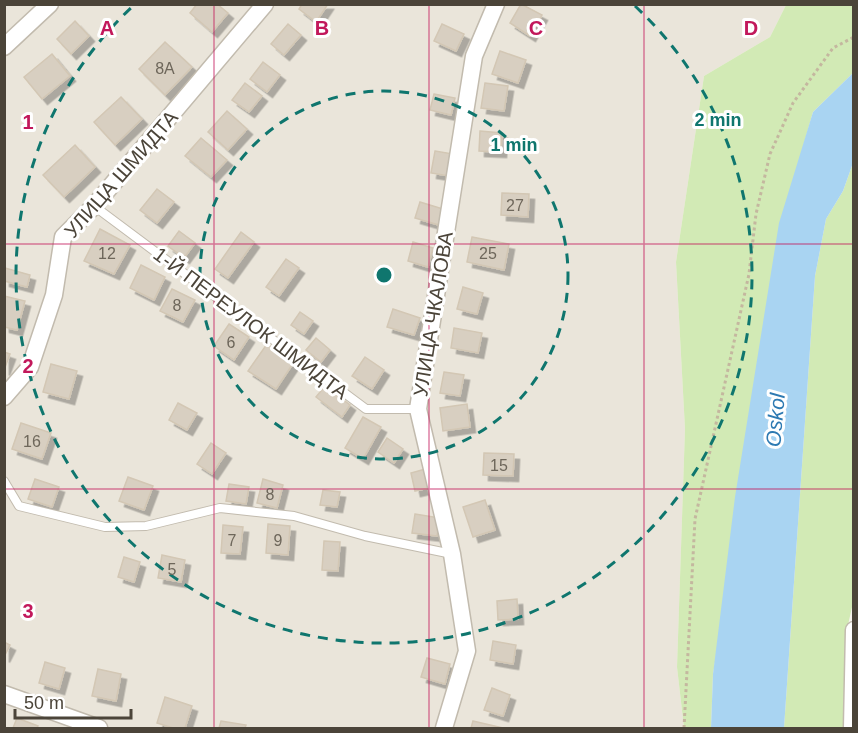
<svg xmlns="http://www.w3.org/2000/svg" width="858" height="733" font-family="Helvetica,sans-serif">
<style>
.residential{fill:#eae5da}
.green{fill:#d2eab5}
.water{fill:#a9d4f2}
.building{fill:#d8cfc1;stroke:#d3c7b4;stroke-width:1.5;filter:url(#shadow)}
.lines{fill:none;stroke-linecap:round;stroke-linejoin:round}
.service-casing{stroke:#c2bbae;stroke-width:10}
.minor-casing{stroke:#c2bbae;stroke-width:19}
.path{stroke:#c4b79f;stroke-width:3;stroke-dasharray:3 3;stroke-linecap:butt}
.service{stroke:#fff;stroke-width:8}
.minor{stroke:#fff;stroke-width:16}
.grid{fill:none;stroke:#c2185b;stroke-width:1.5;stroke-opacity:0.55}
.ring{fill:none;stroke:#0f766e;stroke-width:3;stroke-dasharray:10 8}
.labels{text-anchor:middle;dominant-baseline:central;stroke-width:6;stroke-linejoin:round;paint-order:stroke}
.number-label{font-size:16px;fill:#6e675b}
.street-label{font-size:20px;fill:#4b4439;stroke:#fff}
.water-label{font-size:21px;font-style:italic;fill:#2e7ab2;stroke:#fff}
.grid-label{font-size:20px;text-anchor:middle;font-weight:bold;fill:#c2185b;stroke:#fff;stroke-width:6;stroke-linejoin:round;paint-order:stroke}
.centre{fill:#0f766e;stroke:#fff;stroke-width:3}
.ring-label{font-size:18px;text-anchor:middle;font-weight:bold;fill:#0f766e;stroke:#fff;stroke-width:6;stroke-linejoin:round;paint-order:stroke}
</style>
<defs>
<filter id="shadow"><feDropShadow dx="5.5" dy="5.5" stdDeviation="0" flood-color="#0004"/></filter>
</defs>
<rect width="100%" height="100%" fill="#f6f3ec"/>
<polygon class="residential" points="4,5 786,5 770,37 704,76 676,262 685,429 677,667 684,728 5,728"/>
<g class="green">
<polygon points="786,5 853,5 853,73 813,112 798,164 713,674 711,728 684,728 677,667 685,429 676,262 704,76 770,37"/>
<polygon points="853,163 854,598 848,625 845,728 784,728 815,276 826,219 843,191"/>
</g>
<polygon class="water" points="853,73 853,163 843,191 826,219 815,276 784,728 711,728 713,674 735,497 779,223 813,112"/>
<g class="building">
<polygon points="197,4 217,4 228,13 212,32 190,13"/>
<polygon points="302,4 328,4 316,22 299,9"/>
<polygon points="521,4 542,15 530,36 510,23"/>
<polygon points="75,21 89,36 71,54 57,39"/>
<polygon points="288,24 301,35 284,55 271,44"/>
<polygon points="442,24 464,34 456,51 434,41"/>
<polygon points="165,42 192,67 165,95 139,69"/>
<polygon points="500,51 526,60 518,83 492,74"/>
<polygon points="52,54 70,76 42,99 24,77"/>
<polygon points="263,62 280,75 267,92 250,79"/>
<polygon points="245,83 262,96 249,112 232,100"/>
<polygon points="485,83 508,86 504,111 481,108"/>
<polygon points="434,94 455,98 451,115 430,110"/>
<polygon points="121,97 142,119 115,145 94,122"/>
<polygon points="227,111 247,129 228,150 208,132"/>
<polygon points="480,131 502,133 501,152 479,151"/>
<polygon points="201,138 227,160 211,177 185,156"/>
<polygon points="75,145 95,167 64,197 43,175"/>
<polygon points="435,151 453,154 449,176 431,173"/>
<polygon points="157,189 174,202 157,223 140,210"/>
<polygon points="502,193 529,194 528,217 501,215"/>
<polygon points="420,202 443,209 439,225 415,218"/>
<polygon points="100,229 130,245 114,274 84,261"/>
<polygon points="179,231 195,243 184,258 168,246"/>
<polygon points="241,232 254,242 228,278 215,269"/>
<polygon points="472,237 509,244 504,270 467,262"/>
<polygon points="413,242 433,248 428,267 408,261"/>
<polygon points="286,259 299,268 279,296 266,287"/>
<polygon points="141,265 165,277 154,300 130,288"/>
<polygon points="5,268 30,275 27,287 4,281"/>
<polygon points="463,287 483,293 477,314 457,309"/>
<polygon points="172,289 195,300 183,322 160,311"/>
<polygon points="4,296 25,301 17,330 4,327"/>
<polygon points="393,309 420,318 414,335 387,327"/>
<polygon points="300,312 313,321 304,334 291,325"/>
<polygon points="229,324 249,337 234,360 214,346"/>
<polygon points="454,328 482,333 478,353 451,348"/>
<polygon points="316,338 330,350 321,362 306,350"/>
<polygon points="267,344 294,362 276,389 248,371"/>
<polygon points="4,352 10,354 4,370"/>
<polygon points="365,357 384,370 372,389 352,376"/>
<polygon points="51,364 77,371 69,399 43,392"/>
<polygon points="444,372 464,375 460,396 440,393"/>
<polygon points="325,386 350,405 342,417 316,397"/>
<polygon points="178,403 197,413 187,430 169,420"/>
<polygon points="467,404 470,427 443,431 440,408"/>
<polygon points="363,417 381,427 363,459 345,448"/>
<polygon points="21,423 51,433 42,459 12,449"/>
<polygon points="387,438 403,449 394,463 378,452"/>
<polygon points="211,443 226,453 212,474 197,464"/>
<polygon points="484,453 514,454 513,476 483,475"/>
<polygon points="429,468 433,487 415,491 411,473"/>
<polygon points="128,477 153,486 144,510 119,501"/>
<polygon points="35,479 59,487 52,507 28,499"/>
<polygon points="263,479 283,485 277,508 257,503"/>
<polygon points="229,484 249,487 246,504 226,501"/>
<polygon points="323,490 340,492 337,507 320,505"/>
<polygon points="485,500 495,530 473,537 463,507"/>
<polygon points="415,514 440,518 437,536 412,533"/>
<polygon points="268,524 290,526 288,555 266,553"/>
<polygon points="223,525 243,527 240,554 221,553"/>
<polygon points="324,541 340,542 338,571 322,570"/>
<polygon points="162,555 185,560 181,582 158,578"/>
<polygon points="124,557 140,562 134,582 118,577"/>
<polygon points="517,599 518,619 498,620 497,601"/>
<polygon points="493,641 516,645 513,664 490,660"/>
<polygon points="4,642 10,645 4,657"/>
<polygon points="427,658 450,664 445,684 421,677"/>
<polygon points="45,662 65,668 59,689 39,683"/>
<polygon points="98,669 121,674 116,701 92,696"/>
<polygon points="492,688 510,695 503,716 484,710"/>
<polygon points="165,697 192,706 185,728 173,728 157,723"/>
<polygon points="17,718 38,726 37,728 13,728"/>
<polygon points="221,721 246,725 245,728 219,728"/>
<polygon points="473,721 503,728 471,728"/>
</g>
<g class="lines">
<defs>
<g id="service">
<polyline points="94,206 366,409 418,409"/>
<polyline points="4,481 19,506 105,527 146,526 220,508 294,516 365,536 452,554"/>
</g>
<g id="minor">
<polyline points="4,47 50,4"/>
<polyline points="4,397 30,367 54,295 63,237 94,206 265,4"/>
<polyline points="4,694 99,728"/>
<polyline points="444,728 467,651 452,554 418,409 474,56 496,4"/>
<polyline points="852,728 854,630"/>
</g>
</defs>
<use href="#service" class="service-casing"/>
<use href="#minor" class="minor-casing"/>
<polyline class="path" points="684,728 695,519 749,274 756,214 770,154 793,103 833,48 854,37"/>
<use href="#service" class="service"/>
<use href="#minor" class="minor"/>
</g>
<path class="grid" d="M214 4V728M429 4V728M644 4V728M4 244H854M4 489H854"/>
<g class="ring">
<circle cx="384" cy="275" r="184"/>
<path d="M635 6A368 368 0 1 1 133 6"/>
</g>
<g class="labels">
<g class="number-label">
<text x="165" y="68">8А</text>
<text x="515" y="205">27</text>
<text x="107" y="253">12</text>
<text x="488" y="253">25</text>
<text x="177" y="305">8</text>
<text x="231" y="342">6</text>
<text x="32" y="441">16</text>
<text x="499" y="465">15</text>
<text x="270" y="494">8</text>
<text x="232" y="540">7</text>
<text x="278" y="540">9</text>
<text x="172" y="569">5</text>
</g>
<g class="street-label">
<text transform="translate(121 174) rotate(-49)">УЛИЦА ШМИДТА</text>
<text transform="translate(433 314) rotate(-81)">УЛИЦА ЧКАЛОВА</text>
<text transform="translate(251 323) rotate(37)">1-Й ПЕРЕУЛОК ШМИДТА</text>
</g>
<g class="water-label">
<text transform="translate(775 420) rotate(-85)">Oskol</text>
</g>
</g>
<g class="grid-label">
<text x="107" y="35">A</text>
<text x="322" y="35">B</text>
<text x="536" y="35">C</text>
<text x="751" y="35">D</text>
<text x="28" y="129">1</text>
<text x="28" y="373">2</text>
<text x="28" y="618">3</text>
</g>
<circle cx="384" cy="275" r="9" class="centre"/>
<g class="ring-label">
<text x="718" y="126">2 min</text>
<text x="514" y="151">1 min</text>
</g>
<rect width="858" height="733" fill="none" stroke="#4b4439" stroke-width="12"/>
<path d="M15 709v9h116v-9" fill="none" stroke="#4b4439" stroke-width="3"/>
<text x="24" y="709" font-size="18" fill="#4b4439" stroke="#ffffff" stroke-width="4.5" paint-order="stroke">50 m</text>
</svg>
